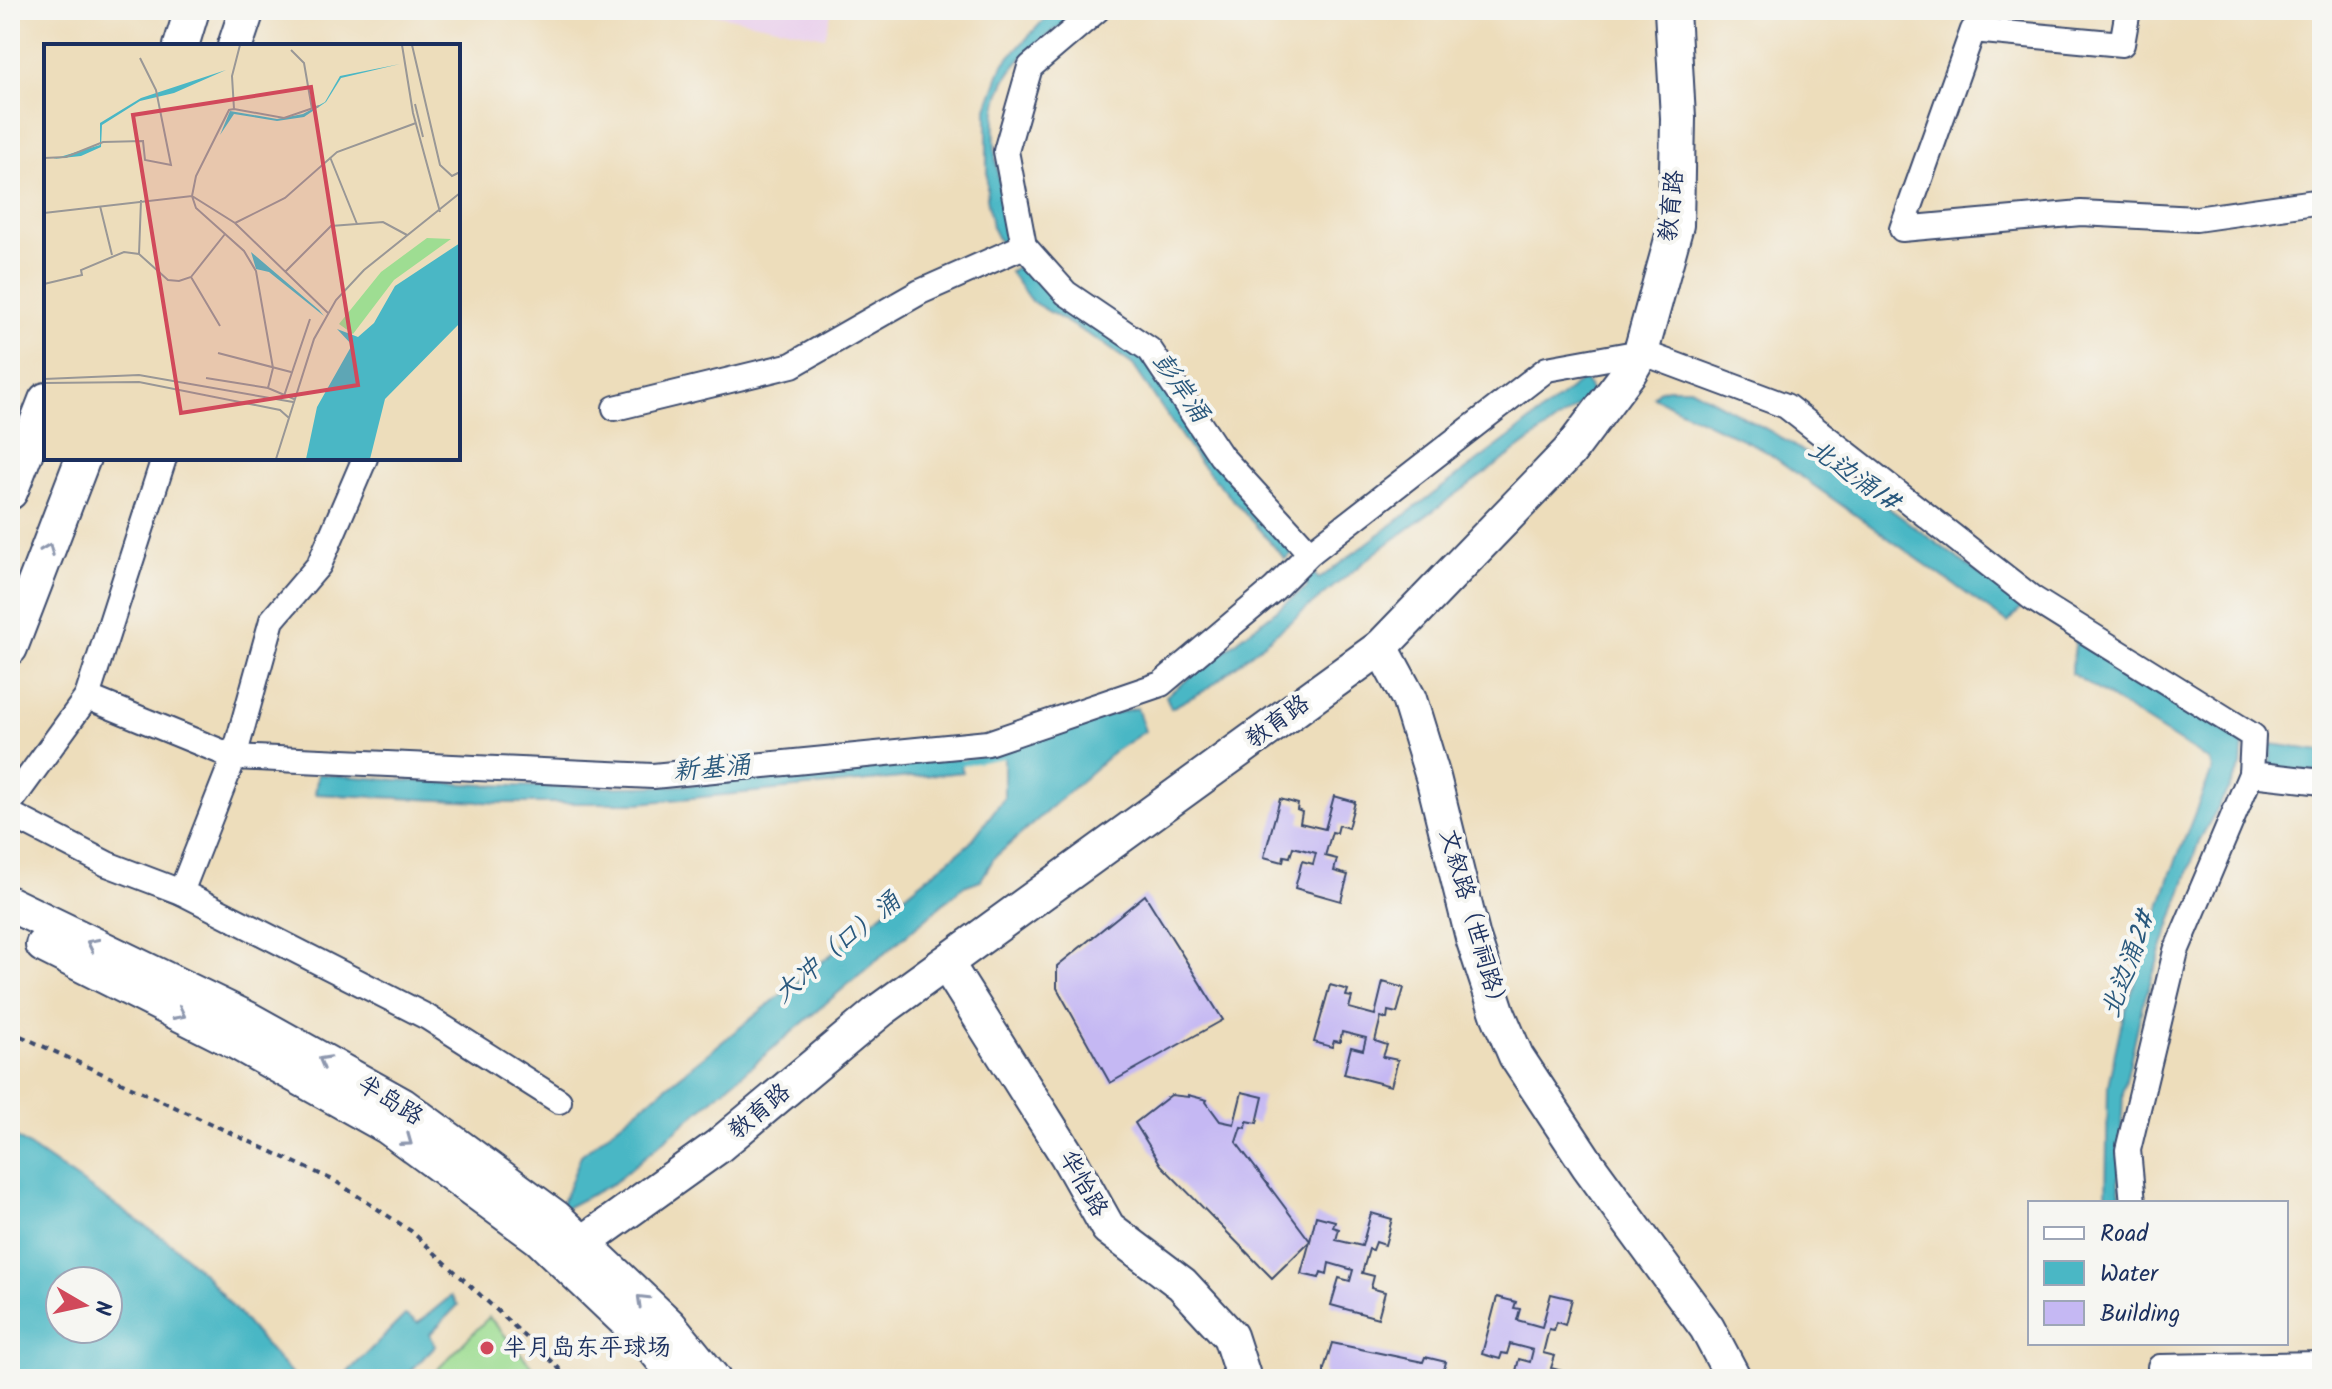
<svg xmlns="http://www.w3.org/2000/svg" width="2332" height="1389" font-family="Kalam,'LXGW WenKai TC',sans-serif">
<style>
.built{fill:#ead1ec}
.green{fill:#9edd92;stroke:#5c8678;stroke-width:2}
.water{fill:#4ab7c5;stroke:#327392;stroke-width:2;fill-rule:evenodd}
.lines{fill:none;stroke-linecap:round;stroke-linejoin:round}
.stream{stroke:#4ab7c5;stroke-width:6}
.building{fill:#c5b8f3}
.street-casing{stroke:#3a496c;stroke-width:28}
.secondary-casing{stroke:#3a496c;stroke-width:38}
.path{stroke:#3a496c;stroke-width:4;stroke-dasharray:6 6;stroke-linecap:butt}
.street{stroke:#fff;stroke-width:24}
.secondary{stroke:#fff;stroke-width:34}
.oneway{stroke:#8d97ae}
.poi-dot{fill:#d1495b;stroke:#f6f6f2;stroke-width:3}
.labels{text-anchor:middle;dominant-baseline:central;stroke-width:8;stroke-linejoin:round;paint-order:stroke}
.street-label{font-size:24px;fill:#1b2f5e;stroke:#f6f6f2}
.poi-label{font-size:24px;fill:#1b2f5e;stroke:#f6f6f2;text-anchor:start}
.water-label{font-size:26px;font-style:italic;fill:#29587d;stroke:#f6f6f2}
.inset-road{fill:none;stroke:#999796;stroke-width:2}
.view{fill:#d1495b;fill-opacity:0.15;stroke:#d1495b;stroke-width:4}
.inset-edge{fill:none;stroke:#1b2f5e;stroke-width:4}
</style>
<rect width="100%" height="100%" fill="#f6f6f2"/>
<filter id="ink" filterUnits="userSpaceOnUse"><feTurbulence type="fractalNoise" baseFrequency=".0125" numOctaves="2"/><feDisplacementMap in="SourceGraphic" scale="16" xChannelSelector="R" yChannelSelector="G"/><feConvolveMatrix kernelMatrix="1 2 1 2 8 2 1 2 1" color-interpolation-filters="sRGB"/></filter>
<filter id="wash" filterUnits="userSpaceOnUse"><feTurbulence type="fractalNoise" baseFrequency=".006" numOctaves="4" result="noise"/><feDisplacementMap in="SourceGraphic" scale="32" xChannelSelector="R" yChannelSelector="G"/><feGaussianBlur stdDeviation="1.8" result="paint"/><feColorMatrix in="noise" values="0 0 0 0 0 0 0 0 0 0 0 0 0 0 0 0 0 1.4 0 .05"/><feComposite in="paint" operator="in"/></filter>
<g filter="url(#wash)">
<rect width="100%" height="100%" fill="#edddbb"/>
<polygon class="built" points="695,10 832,10 825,37"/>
<polygon class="green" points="489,1317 543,1379 428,1379"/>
<g class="water">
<path d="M1053 10H1082C1057 30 1024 49 1007 77 982 118 1000 198 1014 242L1001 245 992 227 987 197V108L1003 64Z"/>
<polygon points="1024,262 1045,288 1062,305 1106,329 1139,350 1217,463 1293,553 1285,559 1196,458 1133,365 1104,344 1031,301 1010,272"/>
<polygon points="1585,378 1593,395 1379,550 1206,690 1171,708 1166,696 1308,586 1303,581 1312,572 1319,579 1515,433"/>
<polygon points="1667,388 1690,388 1772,432 1868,493 2023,606 2008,623 1761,448 1653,397 1658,391"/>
<polygon points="2076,639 2243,743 2241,767 2199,841 2142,1007 2123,1094 2119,1179 2121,1203 2106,1203 2108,1085 2121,1025 2171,873 2212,770 2210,761 2071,673"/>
<polygon points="1137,708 1145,731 1115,751 994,858 981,880 964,886 614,1183 564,1209 561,1204 567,1192 581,1155 969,844 1004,798 1004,746 1018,737"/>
<polygon points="2271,744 2322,751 2322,773 2270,768"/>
<path d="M958 755 963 772 639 803H503L315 794 318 774C441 784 564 791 687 785 778 781 868 766 958 755Z"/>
<path d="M10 1133 173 1245 205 1275 274 1355 297 1379H10ZM60 1281H108V1329H60Z"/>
<polygon points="451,1296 458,1305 430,1334 435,1346 403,1379 341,1379 405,1315 418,1323"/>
</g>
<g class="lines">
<polyline class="stream" points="953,764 1009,754"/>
</g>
<g id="blocks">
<g class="building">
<polygon points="1334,796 1355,802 1348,828 1339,825 1337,833 1332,832 1325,856 1337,859 1334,871 1348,875 1341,901 1295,888 1302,861 1313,864 1316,853 1293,847 1290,857 1284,856 1283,862 1264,857 1280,799 1298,804 1297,810 1302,812 1300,823 1325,829"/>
<polygon points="1145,895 1223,1020 1110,1083 1057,988 1057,966"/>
<polygon points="1383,982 1404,988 1397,1013 1388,1011 1387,1019 1381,1017 1375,1041 1387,1045 1383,1057 1398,1060 1391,1086 1344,1074 1351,1047 1363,1050 1366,1038 1342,1032 1340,1042 1334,1041 1332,1047 1314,1042 1330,985 1348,990 1346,996 1352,997 1349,1008 1375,1015"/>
<polygon points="1242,1092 1263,1097 1257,1123 1247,1121 1246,1128 1241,1127 1236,1142 1310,1241 1316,1216 1335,1221 1333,1227 1339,1229 1336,1240 1362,1246 1371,1213 1392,1219 1385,1245 1376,1242 1373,1250 1369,1249 1362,1273 1374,1276 1371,1288 1385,1292 1378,1318 1331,1305 1339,1278 1350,1281 1353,1270 1329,1263 1327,1274 1321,1272 1319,1278 1301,1274 1310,1241 1272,1278 1161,1165 1135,1123 1171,1095 1188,1097 1188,1095 1207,1100 1206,1102 1220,1121 1234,1124"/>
<polygon points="1551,1294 1572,1299 1565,1325 1557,1322 1554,1330 1549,1329 1543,1353 1555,1356 1551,1368 1566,1372 1564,1379 1514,1379 1519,1359 1530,1362 1533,1350 1510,1344 1507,1354 1502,1353 1500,1359 1482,1354 1497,1297 1516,1302 1514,1308 1520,1309 1517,1320 1542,1327"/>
<polygon points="1332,1343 1423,1362 1425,1357 1446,1362 1441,1379 1324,1379 1324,1369"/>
</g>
</g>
</g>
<g filter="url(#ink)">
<use href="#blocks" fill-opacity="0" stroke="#3a496c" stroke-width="2"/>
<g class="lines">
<defs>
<g id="street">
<polyline points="1097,10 1030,67 1006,151 1024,246 1066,293 1150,350 1221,456 1310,553"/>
<polyline points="2128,10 2122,44 1973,30 1902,229 2081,213 2196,219 2322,201"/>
<polyline points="615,408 792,365 920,292 1024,246"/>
<polyline points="87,697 234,757 653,776 988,743 1161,684 1274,589 1310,553 1547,369 1641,352 1786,406 2032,598 2253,736 2251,774 2322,782"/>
<polyline points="10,803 87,697 164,458"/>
<polyline points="10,814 107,864 181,892 427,1017 559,1101"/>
<polyline points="181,892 234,757 272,620 319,565 365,458"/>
<polyline points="2133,1203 2128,1150 2176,951 2251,774"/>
<polyline points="2160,1367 2322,1364"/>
</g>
<g id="secondary">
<polyline points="181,46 192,10"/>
<polyline points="235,46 247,10"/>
<polyline points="10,492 46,400"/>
<polyline points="1381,647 1409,699 1433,777 1473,938 1498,1014 1516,1056 1588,1165 1707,1328 1734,1379"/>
<polyline points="10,648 83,458"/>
<polyline points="10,904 248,1019 402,1105 556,1218 669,1325 713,1379"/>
<polyline points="43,945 236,1042 388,1127 539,1238 650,1344 679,1379"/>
<polyline points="946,963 1067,1155 1108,1228 1182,1284 1230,1336 1244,1379"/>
<polyline points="583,1243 717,1147 882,1009 1381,647 1569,452 1630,371 1641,352 1676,225 1678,118 1672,10"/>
</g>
</defs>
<use href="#street" class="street-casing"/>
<use href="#secondary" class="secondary-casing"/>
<polyline class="path" points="10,1031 335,1181 411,1231 555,1364 568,1379"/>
<use href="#street" class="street"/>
<use href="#secondary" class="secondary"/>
</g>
<defs><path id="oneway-chevron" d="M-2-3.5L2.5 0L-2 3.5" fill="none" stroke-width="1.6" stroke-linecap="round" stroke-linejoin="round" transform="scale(2)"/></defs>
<g class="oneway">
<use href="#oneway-chevron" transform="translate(48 549) rotate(-69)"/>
<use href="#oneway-chevron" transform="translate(92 944) rotate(-154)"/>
<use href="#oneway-chevron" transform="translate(180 1014) rotate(27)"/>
<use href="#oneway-chevron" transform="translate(324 1061) rotate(-151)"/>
<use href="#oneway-chevron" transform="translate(407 1141) rotate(36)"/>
<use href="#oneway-chevron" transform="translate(642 1300) rotate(-136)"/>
</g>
</g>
<circle class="poi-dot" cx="487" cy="1348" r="8"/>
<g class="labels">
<g class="street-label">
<text transform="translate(1672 206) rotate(-84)">教育路</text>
<text transform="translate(1278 722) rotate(-36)">教育路</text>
<text transform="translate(1473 922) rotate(74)">文叙路（世祠路）</text>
<text transform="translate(390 1101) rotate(32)">半岛路</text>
<text transform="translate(760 1112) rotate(-40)">教育路</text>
<text transform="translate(1083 1184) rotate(60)">华怡路</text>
</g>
<g class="poi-label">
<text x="503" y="1348">半月岛东平球场</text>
</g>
<g class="water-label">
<text transform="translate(1180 388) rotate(55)">彭岸涌</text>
<text transform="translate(1853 476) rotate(35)">北边涌1#</text>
<text transform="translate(712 769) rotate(-5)">新基涌</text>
<text transform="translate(838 948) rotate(-40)">大冲（口）涌</text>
<text transform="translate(2129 965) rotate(-70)">北边涌2#</text>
</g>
</g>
<g transform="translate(44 44)">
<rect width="416" height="416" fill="#edddbb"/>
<path d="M383 194 407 195 350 236 309 290 295 280 337 228Z" fill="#9edd92"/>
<path d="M356 20 297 34 282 58 260 73 233 77 190 70 176 91 186 67 233 75 259 70 281 58 296 32ZM182 26 130 49 96 57 58 81 57 103 37 112 9 115 56 101V79L97 54ZM416 199V279L341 355 326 415H262L273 363 308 301 293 285 314 293 330 279 351 242ZM207 208 275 266 280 272 225 228 212 225Z" fill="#4ab7c5"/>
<path class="inset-road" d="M196 1 188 32 190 65 185 66 152 132 148 152 152 164 200 207 212 227 229 324 224 344M358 1 369 69 396 168M368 1 396 121 408 132 416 128M247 6 260 19 268 65M371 60 379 93M190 65 240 74 275 62M286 113 313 180M0 114 22 113 59 98 99 97 101 116 127 121 112 46 96 14M56 162 68 211M0 169 148 152 191 179 284 269M191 179 241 154 293 108 372 79M95 210 97 156M241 228 287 182 339 178 363 191M147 233 176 282M0 240 38 231 37 226 80 208 95 210 124 236 135 237 147 233 181 190M174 309 247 328M162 334 224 344 250 355M0 335 95 331 249 358M0 339 95 338 236 366 245 374M240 352 266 275M232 415 270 295 292 256 320 226 416 149"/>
<path class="view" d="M267 43 314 341 137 369 89 71Z"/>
<rect width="416" height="416" class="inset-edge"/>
</g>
<rect width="2332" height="1389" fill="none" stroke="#f6f6f2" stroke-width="40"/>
<rect x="2028" y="1201" width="260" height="144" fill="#f6f6f2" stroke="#9ea6b7" stroke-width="2"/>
<rect x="2044" y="1227" width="40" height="12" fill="#ffffff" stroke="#9ea6b7" stroke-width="2"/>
<text x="2100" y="1241" font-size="24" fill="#1b2f5e">Road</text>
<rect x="2044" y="1261" width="40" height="24" fill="#4ab7c5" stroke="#9ea6b7" stroke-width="2"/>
<text x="2100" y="1281" font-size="24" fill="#1b2f5e">Water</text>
<rect x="2044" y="1301" width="40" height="24" fill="#c5b8f3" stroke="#9ea6b7" stroke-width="2"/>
<text x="2100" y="1321" font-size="24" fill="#1b2f5e">Building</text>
<g transform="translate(84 1305) rotate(99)"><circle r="38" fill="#f6f6f2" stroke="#9ea6b7" stroke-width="2"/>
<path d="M0-6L14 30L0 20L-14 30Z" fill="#d1495b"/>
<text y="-12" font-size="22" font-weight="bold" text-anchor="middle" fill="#1b2f5e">N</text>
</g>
</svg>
